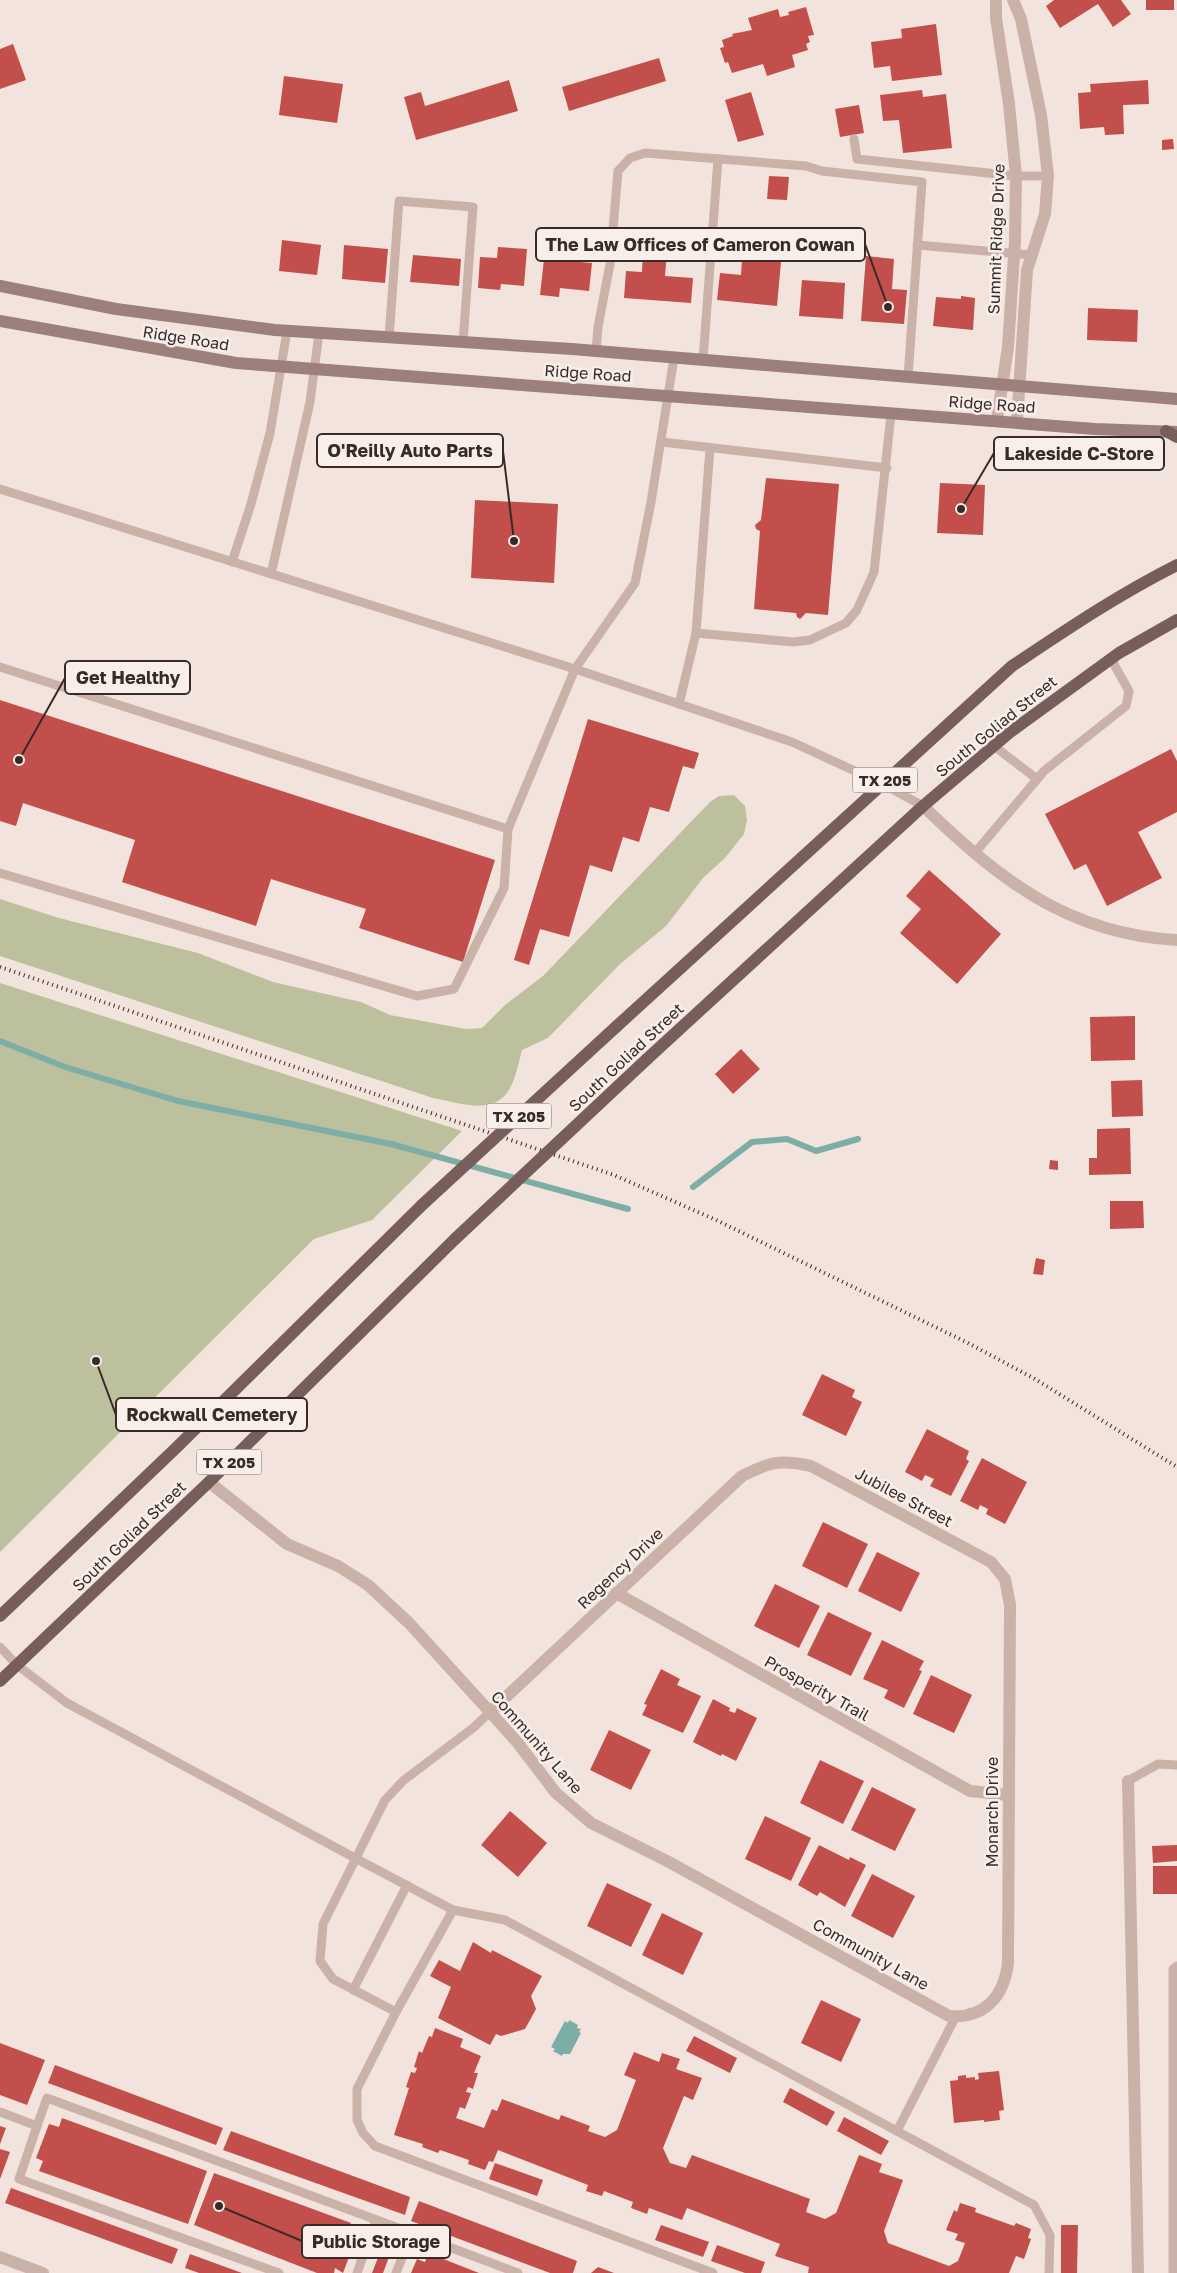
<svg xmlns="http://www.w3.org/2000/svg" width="1177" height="2273" font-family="'Golos Text',sans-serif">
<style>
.green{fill:#bcc09d}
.water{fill:#7daea6}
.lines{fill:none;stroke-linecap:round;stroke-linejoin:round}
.stream{stroke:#7daea6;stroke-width:6}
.building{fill:#c24f4b}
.service{stroke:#cab2a9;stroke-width:9}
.minor{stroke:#cab2a9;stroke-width:12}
.tertiary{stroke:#cab2a9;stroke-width:12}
.secondary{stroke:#9d807b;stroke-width:12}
.primary{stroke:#785e5a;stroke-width:12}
.rail{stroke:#372a29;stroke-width:4;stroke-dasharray:1 4;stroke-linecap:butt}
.primary-bridge{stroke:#785e5a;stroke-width:12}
.labels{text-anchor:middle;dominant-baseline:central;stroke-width:5;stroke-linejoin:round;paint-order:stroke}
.shield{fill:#f9efea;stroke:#716563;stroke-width:1}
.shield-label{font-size:15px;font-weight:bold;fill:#372a29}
.street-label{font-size:16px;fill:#372a29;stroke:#f9efea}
.leader{fill:none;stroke:#372a29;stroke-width:2}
.callout-dot{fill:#372a29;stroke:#f9efea;stroke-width:2}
.callout{fill:#f9efea;stroke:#372a29;stroke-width:2}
.callout-label{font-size:18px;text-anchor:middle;font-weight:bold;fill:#372a29}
</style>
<rect width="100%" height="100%" fill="#f2e4dd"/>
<g class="green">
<path d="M734 795 745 806 747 820 744 834 725 858 703 878 666 926 620 964 548 1038 522 1050C519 1061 517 1073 512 1084 498 1118 461 1103 433 1098L0 956V899L59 918 198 953 273 982 361 1002 390 1015 466 1029 482 1028 505 1005 543 976 710 802 719 796Z"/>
<polygon points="0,983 462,1131 372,1220 314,1239 0,1552"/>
</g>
<polygon class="water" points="569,2020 578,2025 577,2028 581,2029 579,2032 581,2033 570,2054 563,2054 562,2056 553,2051 555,2049 551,2047 565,2021 568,2023"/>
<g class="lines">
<g class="stream">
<polyline points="0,1041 65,1067 178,1101 391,1144 628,1209"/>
<polyline points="693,1187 752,1142 787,1139 816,1151 858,1139"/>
</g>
</g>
<g class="building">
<polygon points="1054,0 1121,0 1131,14 1113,27 1098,4 1060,28 1046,6"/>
<rect x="1146" y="0" width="28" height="10"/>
<polygon points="806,7 814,35 808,36 810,42 806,44 808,50 792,55 795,67 767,76 763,64 732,73 728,62 725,63 720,48 724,47 722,40 733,36 732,34 752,30 748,18 778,9 780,17 789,15 788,12"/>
<polygon points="936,24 942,75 892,81 890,66 874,68 871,42 902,38 901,29"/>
<polygon points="13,44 26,80 0,89 0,49"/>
<polygon points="659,58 666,81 569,111 562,87"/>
<polygon points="284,76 343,84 337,123 279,115"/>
<polygon points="509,80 518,111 416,140 404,97 421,92 425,106"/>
<polygon points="1148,80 1149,104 1123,105 1124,134 1105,135 1104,127 1080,129 1078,93 1091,92 1090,84"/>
<polygon points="922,90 923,97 946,94 952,148 903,153 899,120 883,121 880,95"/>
<polygon points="751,92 764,135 738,142 725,100"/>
<polygon points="859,105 864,133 840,137 835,109"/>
<polygon points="1173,139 1174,149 1162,150 1162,140"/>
<polygon points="769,176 789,177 787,200 767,199"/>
<polygon points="282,240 321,245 317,275 279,271"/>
<polygon points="344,245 388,249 385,283 342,279"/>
<polygon points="498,247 527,249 524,286 501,284 500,290 478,288 480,257 497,258"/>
<polygon points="643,251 667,252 665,276 693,278 691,303 624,298 626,271 642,272"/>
<polygon points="413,255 461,259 459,286 410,282"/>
<polygon points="866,256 894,259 892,289 907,290 904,324 861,321"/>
<polygon points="544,259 592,263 589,291 560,288 559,297 540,295"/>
<polygon points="742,259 781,262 777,306 717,300 720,273 741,275"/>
<polygon points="802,280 845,283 843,319 799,316"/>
<polygon points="961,296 975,298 973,330 933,326 936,297 961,299"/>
<polygon points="1088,308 1138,310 1137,342 1087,340"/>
<polygon points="766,478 839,484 828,615 806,613 800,619 797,617 796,613 754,609 760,531 756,529 755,525 761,520"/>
<polygon points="940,483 985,485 983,535 937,533"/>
<polygon points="475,500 558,504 554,583 471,578"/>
<polygon points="0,700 495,860 463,962 359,928 366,909 271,879 256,926 122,882 135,840 23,803 16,826 0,821"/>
<polygon points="588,719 699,753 694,769 683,766 669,812 650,807 639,842 623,837 612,872 590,865 569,937 540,929 529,965 514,960"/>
<polygon points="1171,749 1177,761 1177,812 1138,832 1162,878 1107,906 1086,864 1074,870 1045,814"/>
<polygon points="929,870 1001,934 957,984 900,933 921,909 906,896"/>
<polygon points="1135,1016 1135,1060 1091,1061 1090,1017"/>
<polygon points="741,1049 760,1069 733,1094 715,1074"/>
<polygon points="1142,1080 1143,1116 1112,1117 1111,1081"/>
<polygon points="1130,1128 1131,1174 1089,1175 1089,1158 1097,1158 1097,1129"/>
<polygon points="1050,1160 1058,1161 1058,1170 1049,1169"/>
<polygon points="1110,1201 1143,1201 1144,1228 1110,1229"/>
<polygon points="1036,1258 1045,1260 1043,1275 1033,1274"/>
<polygon points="822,1374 855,1390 852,1397 862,1402 846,1436 802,1415"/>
<polygon points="927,1429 969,1451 966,1459 969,1461 951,1496 930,1486 934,1479 925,1475 922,1481 905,1472"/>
<polygon points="982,1458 1027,1482 1005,1524 986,1514 988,1509 980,1505 978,1510 960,1501"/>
<polygon points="823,1522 868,1544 847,1588 802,1566"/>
<polygon points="877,1552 920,1573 901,1612 858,1591"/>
<polygon points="775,1584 820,1606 799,1648 754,1626"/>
<polygon points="828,1612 872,1633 851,1676 807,1655"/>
<polygon points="882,1640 924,1661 919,1670 922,1671 904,1708 884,1698 888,1690 863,1679"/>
<polygon points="661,1669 680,1679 677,1685 701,1696 683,1733 642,1715 647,1705 644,1704"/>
<polygon points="931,1675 972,1695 954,1733 913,1714"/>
<polygon points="713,1699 730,1708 729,1711 735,1713 737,1708 757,1718 736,1761 722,1754 721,1756 693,1742"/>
<polygon points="609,1730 651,1750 631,1790 590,1770"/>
<polygon points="820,1760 864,1781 843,1824 800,1803"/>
<polygon points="872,1787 916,1809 895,1851 851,1830"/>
<polygon points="510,1811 547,1843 518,1877 481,1845"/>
<polygon points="765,1816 811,1838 791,1881 745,1859"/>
<polygon points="819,1845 849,1860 850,1857 866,1865 845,1907 820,1892 817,1896 798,1885"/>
<polygon points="1177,1845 1177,1861 1153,1863 1152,1846"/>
<rect x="1153" y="1866" width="24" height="28"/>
<polygon points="872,1874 915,1896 893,1938 851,1916"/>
<polygon points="607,1883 652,1904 631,1947 587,1926"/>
<polygon points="662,1913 703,1933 683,1975 642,1955"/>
<polygon points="473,1942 491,1953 492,1950 542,1976 531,1996 536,2009 525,2029 501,2036 496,2034 490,2045 438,2018 451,1987 430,1976 439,1960 460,1971"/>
<polygon points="821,2000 861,2019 841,2062 801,2043"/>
<polygon points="435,2028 463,2039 460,2047 481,2056 474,2073 478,2073 473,2089 468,2087 466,2092 471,2093 465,2109 460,2107 456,2118 484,2128 492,2109 497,2111 502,2099 559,2120 561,2115 590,2126 588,2131 605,2137 617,2130 636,2080 624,2075 634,2052 659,2062 662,2053 680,2059 676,2069 702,2078 693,2100 684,2096 663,2148 670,2163 686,2168 692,2155 810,2199 806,2212 825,2219 836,2213 859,2155 882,2164 879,2172 903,2180 884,2231 888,2243 949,2266 958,2261 965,2243 955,2240 958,2234 946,2230 954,2210 957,2212 960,2203 976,2208 975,2212 1014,2226 1016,2223 1031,2229 1028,2238 1031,2239 1024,2259 1016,2256 1009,2273 808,2273 809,2267 775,2256 780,2244 687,2208 682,2220 649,2208 647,2214 631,2208 633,2202 604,2191 602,2196 586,2191 588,2185 498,2150 493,2162 489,2161 485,2170 468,2164 469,2160 440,2150 438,2153 422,2147 423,2144 394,2135 409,2088 406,2087 411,2072 415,2073 417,2068 414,2067 419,2051 422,2053 429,2036 432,2037"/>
<polygon points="694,2036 737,2058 730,2073 686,2051"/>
<polygon points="0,2043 45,2060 27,2105 0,2095"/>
<polygon points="55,2065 223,2128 216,2145 48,2083"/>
<polygon points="999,2071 1004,2110 999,2111 1000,2120 984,2122 984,2120 954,2123 950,2081 958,2080 958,2076 966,2075 966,2078 975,2077 975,2080 979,2079 978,2073"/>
<polygon points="790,2088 835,2112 827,2126 783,2102"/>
<polygon points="844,2117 889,2141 881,2155 837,2131"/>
<polygon points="62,2118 207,2171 188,2224 39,2171 43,2161 36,2158 49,2124 59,2127"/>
<polygon points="0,2126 6,2128 0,2144"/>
<polygon points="231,2131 410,2197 405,2215 223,2150"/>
<polygon points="0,2149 10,2152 0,2179"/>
<polygon points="495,2163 543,2180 537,2196 489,2179"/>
<polygon points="214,2173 351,2223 348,2233 357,2236 343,2273 335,2268 334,2273 317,2273 194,2225"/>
<polygon points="11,2188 178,2249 172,2264 5,2203"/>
<polygon points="419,2201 577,2261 573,2273 550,2273 411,2221"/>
<polygon points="661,2225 709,2242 703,2257 655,2240"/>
<polygon points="1061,2225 1078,2225 1077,2273 1061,2273"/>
<polygon points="386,2237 395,2241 383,2273 372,2273"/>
<polygon points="717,2245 765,2262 761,2273 745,2273 711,2261"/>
<polygon points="428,2253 479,2273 411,2273 417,2259 425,2262"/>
<polygon points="190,2254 242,2273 199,2273 185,2268"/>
<polygon points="598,2267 614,2273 591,2273"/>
</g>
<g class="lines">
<g class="service">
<polyline points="854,139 857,159 1016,176 1048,176"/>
<polyline points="917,245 1032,255"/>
<polyline points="389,338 399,201 473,207 463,342"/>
<polyline points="596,351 598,327 610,264 618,171 630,158 645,153 806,166 822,171 922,182 908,377"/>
<polyline points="703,360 718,159"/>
<polyline points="662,442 887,468"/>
<polyline points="710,448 696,633 793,642 810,640 846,623 857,610 874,572 891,414"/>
<polyline points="0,489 575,669 792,742 881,783 923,806"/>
<polyline points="232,562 251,504 270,433 287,331"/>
<polyline points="271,574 310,402 319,333"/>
<polyline points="0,667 508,829 575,669 635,583 651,502 674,358"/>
<polyline points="679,704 696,633"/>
<polyline points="994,746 1037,779"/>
<polyline points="974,854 1044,771 1126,706 1129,691 1111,659"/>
<polyline points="0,873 417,996 454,989 504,888 508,829"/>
<polyline points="0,1647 17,1665 67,1703 355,1858 453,1910 505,1920 1034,2205 1050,2235 1049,2273"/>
<polyline points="1128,1781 1158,1764 1177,1765"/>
<polyline points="453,1910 396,2012 357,2089 357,2120 363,2133 375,2146 713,2273"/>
<polyline points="353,1990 407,1885"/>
<polyline points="396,2012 333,1979 320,1961 323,1924 385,1800 404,1780 473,1728 490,1712"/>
<polyline points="0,2112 37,2126 19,2179 279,2273"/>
<polyline points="37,2126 47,2098 412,2233"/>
<polyline points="897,2131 956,2016"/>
<polyline points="357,2273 376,2220"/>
<polyline points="396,2273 412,2233 518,2273"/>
<polyline points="1173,2273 1173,1969 1177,1966"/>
</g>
<g class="minor">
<path d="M923 806C999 879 1067 934 1177 940"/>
<path d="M209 1482 287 1544 338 1566 368 1585 409 1623 490 1712 517 1742 556 1793 591 1823 669 1862 949 2016C985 2019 1004 1996 1008 1963L1010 1605 1005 1579 991 1562 811 1466C780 1459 770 1462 742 1476L490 1712"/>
<polyline points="616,1593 970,1791 1008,1795"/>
<polyline points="1128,1781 1138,2273"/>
</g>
<g class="tertiary">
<polyline points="996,0 996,18 1009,104 1016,176 1015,241 1008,347 997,420"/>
<polyline points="1013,0 1021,19 1041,115 1048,176 1045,214 1027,270 1017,421"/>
<polyline points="0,2257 43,2273"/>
</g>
<g class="secondary">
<polyline points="0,286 116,309 275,330 572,349 1177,399"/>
<polyline points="0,321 236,363 1095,429 1177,432"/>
</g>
<g class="primary">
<polyline points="1166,431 1177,437"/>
<path d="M617 1026 1012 666C1066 630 1119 594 1177 565"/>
<polyline points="647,1059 923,806 1009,733 1119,653 1177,620"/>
<polyline points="0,1616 176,1448 422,1205"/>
<polyline points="0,1681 209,1482 455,1239"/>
</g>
<polyline class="rail" points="0,967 614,1175 716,1220 968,1343 1035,1379 1177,1467"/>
<g class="primary-bridge">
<polyline points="422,1205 617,1026"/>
<polyline points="455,1239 647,1059"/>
</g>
</g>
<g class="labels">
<g class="shield">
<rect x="852.5" y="767.5" width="65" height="25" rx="4"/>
<rect x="486.5" y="1103.5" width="65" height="25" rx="4"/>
<rect x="196.5" y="1449.5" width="65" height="25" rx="4"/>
</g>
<g class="shield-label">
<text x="885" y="780">TX 205</text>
<text x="519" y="1116">TX 205</text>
<text x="229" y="1462">TX 205</text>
</g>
<g class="street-label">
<text transform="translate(996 239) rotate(-88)">Summit Ridge Drive</text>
<text transform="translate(186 338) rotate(9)">Ridge Road</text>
<text transform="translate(588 373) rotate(4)">Ridge Road</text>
<text transform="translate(992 404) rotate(4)">Ridge Road</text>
<text transform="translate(996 726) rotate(-39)">South Goliad Street</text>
<text transform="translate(626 1057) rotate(-43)">South Goliad Street</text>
<text transform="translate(904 1497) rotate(28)">Jubilee Street</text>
<text transform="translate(129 1536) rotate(-44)">South Goliad Street</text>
<text transform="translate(620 1568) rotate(-43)">Regency Drive</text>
<text transform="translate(817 1688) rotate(29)">Prosperity Trail</text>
<text transform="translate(537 1742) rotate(49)">Community Lane</text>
<text transform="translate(992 1812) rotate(-90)">Monarch Drive</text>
<text transform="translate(871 1954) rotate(29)">Community Lane</text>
</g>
</g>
<path class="leader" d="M888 307L865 244M514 541L503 451M961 509L994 453M19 760L65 678M96 1361L116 1415M219 2206L302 2241"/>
<g class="callout-dot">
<circle cx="888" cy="307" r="5"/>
<circle cx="514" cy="541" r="5"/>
<circle cx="961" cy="509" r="5"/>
<circle cx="19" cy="760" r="5"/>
<circle cx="96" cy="1361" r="5"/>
<circle cx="219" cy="2206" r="5"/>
</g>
<g class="callout">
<rect x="536" y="228" width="329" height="33" rx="5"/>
<rect x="317" y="434" width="186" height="33" rx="5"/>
<rect x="994" y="437" width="170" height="33" rx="5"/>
<rect x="65" y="661" width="125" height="33" rx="5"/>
<rect x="116" y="1398" width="191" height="33" rx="5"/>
<rect x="302" y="2225" width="148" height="33" rx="5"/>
</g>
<g class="callout-label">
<text x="700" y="251">The Law Offices of Cameron Cowan</text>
<text x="410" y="457">O'Reilly Auto Parts</text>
<text x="1079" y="460">Lakeside C-Store</text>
<text x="128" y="684">Get Healthy</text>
<text x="212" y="1421">Rockwall Cemetery</text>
<text x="376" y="2248">Public Storage</text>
</g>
</svg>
